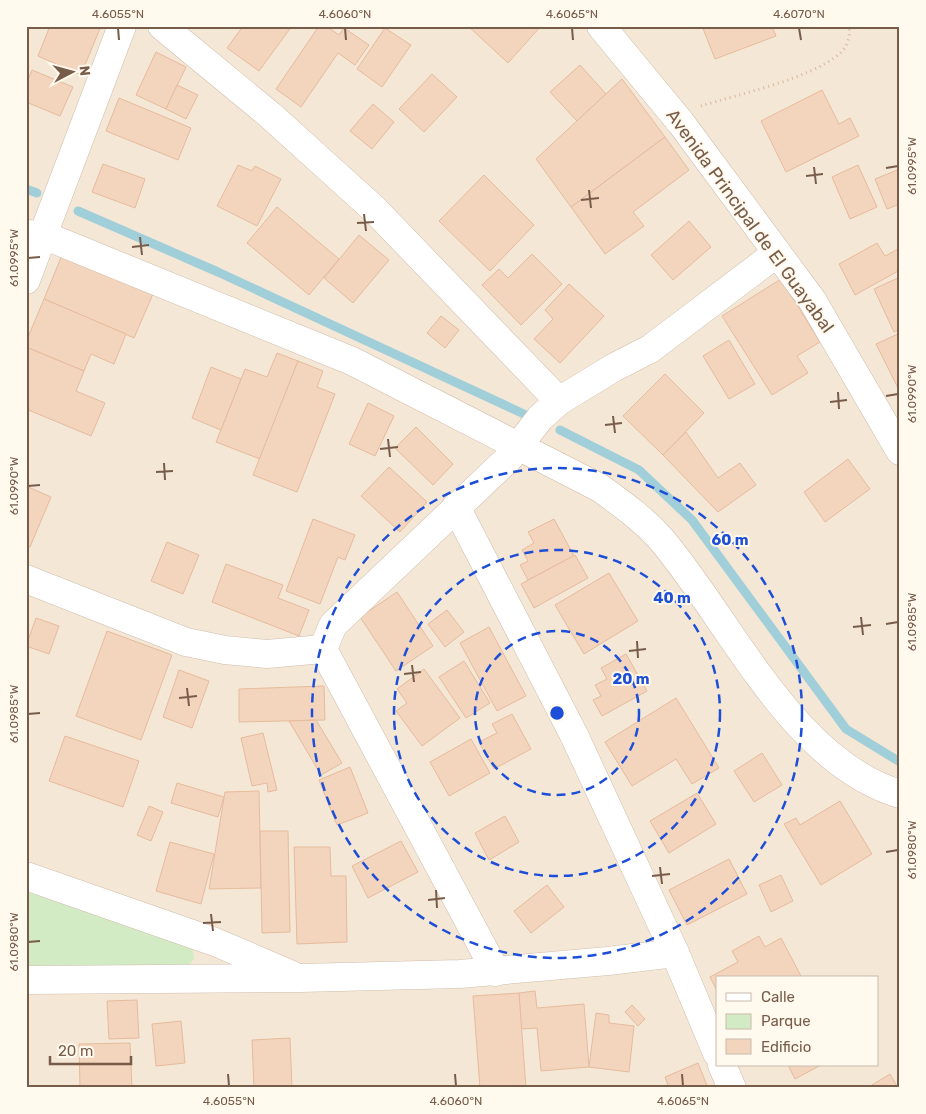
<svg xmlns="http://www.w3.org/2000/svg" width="926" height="1114" font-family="Rubik,sans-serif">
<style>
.residential{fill:#f5e7d5;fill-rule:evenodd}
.green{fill:#d3ebc4}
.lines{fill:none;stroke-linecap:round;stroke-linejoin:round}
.stream{stroke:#a0cfda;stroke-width:9}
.building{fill:#f3d4bd;stroke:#e6bb9d}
.street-casing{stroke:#cfbdac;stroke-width:29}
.path{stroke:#d9b8a0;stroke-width:3;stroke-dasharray:1 4;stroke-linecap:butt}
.street{stroke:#fff;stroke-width:28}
.ticks{fill:none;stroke:#785c4a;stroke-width:2}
.ring{fill:none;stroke:#1d4ed8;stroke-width:2.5;stroke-dasharray:9 6}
.labels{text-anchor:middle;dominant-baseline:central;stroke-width:4;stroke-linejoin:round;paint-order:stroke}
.street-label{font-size:18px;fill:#785c4a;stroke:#fff9ee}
.centre{fill:#1d4ed8;stroke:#fff9ee;stroke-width:2.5}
.ring-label{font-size:15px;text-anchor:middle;font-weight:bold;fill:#1d4ed8;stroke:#fff9ee;stroke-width:4;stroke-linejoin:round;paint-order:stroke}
.neatline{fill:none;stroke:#785c4a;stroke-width:2}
.ticks-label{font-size:12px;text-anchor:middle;fill:#785c4a}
</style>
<rect width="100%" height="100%" fill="#fdf5e7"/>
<path class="residential" d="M26 26H900V1088H26ZM717 978H877V1065H717Z"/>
<polygon class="green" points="26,891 177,940 193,950 194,959 187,967 26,971"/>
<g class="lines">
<g class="stream">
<polyline points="26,189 37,193"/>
<polyline points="78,211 218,272 526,415"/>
<polyline points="560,430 639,470 692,520 846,729 900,762"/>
</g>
</g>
<g class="building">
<polygon points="50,26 101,26 81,75 38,56"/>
<polygon points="243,26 292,26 259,71 227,48"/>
<polygon points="319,26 326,26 339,35 344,28 369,45 355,65 338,53 301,107 276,89"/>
<polygon points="468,26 541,26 508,63"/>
<polygon points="702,26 772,26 776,36 715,59"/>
<polygon points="385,28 411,45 382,87 357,69"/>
<polygon points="156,52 186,67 166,109 136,95"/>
<polygon points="580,65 606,94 577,121 550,92"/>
<polygon points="32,70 73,87 60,116 26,102 26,84"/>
<polygon points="432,74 457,97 424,132 399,109"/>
<polygon points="622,79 665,137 571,207 536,159"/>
<polygon points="177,85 198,95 186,119 166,109"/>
<polygon points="822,90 839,124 850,118 859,136 786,172 761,121"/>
<polygon points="119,98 191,128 178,160 106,131"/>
<polygon points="373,104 394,122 372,149 350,131"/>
<polygon points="665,137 689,170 633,212 644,226 605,254 571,207"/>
<polygon points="103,164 145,179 135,208 92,192"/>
<polygon points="238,165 252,171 255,166 281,179 257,226 217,206"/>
<polygon points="858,165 877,207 850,219 832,177"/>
<polygon points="900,169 900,204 887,209 875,179"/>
<polygon points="484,175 534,225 490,271 439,221"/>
<polygon points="277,207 339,259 309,295 247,243"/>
<polygon points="689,221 711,247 673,280 651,255"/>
<polygon points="359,235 389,260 353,303 324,278"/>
<polygon points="877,243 885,256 900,248 900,270 855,295 839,264"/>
<polygon points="532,254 562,284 521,325 482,285 499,269 508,278"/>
<polygon points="62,255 153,294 134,338 44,299"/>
<polygon points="900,277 900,329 894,332 874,289"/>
<polygon points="781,279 820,342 797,356 808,373 772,395 722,316"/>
<polygon points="569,284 604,316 560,363 534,339 553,319 545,310"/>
<polygon points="44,299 126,334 114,364 91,354 84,371 26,347 26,342"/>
<polygon points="441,316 459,330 445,348 427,333"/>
<polygon points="900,333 900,392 876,344"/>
<polygon points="729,340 755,384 729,399 703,356"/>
<polygon points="26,347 84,371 76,391 105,403 91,436 26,409"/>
<polygon points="277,353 298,361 260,459 216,442 245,369 267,377"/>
<polygon points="298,361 323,371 317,387 335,394 297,492 253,475"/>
<polygon points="211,367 241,379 221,430 192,418"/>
<polygon points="665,374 704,413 663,455 623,416"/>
<polygon points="368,403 394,416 375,456 349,444"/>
<polygon points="416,427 453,464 433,485 395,448"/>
<polygon points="686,432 718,478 740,463 756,485 718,512 663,455"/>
<polygon points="848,459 870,489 825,522 804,492"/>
<polygon points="389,467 427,502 400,532 361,496"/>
<polygon points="26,486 51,497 30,547 26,546"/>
<polygon points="313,519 355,535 345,560 338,557 320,604 286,591"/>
<polygon points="554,519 574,556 528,580 520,565 528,561 522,550 534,543 528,532"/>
<polygon points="167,542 199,555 183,594 151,581"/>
<polygon points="575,555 588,578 534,608 521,584"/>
<polygon points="226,564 283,585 278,598 309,610 299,636 212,602"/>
<polygon points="609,573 638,621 584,654 555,605"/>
<polygon points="397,592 433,646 396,671 360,617"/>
<polygon points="447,610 464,632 445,647 428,624"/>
<polygon points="36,618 59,626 49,654 26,646"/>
<polygon points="489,627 526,696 497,711 460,643"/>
<polygon points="107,631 172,655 141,740 76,716"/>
<polygon points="626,654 647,691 602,716 593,700 601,696 595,685 607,679 601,668"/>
<polygon points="464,661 490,703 466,718 439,677"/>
<polygon points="424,669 460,718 422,746 396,711 407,703 397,689"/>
<polygon points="179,670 209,681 192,728 163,717"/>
<polygon points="324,686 325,720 239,722 239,689"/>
<polygon points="676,698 719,768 692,784 676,759 632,786 605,742"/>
<polygon points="512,714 531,749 494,769 479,742 497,733 492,724"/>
<polygon points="316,720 342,763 321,775 289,721"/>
<polygon points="263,733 277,790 268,792 267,783 252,786 241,738"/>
<polygon points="65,736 139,761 123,807 49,781"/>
<polygon points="471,739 490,773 449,796 430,762"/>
<polygon points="762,753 782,785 754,802 734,771"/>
<polygon points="350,767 368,813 337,825 319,780"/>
<polygon points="177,783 224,797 218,817 171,803"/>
<polygon points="259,791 261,888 209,889 225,792"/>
<polygon points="697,793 716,824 669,853 650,821"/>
<polygon points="840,801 872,854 821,885 784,824 796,818 800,825"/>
<polygon points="149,806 163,812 151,841 137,835"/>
<polygon points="505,816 519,842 489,860 475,833"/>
<polygon points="260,831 288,831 290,932 262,933"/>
<polygon points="401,841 418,872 368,898 352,866"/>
<polygon points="170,842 214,854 201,904 156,891"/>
<polygon points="294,847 330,847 331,876 346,876 347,942 297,944"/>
<polygon points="729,859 747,894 687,925 669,890"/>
<polygon points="781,875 793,901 771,912 759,885"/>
<polygon points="547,885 564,907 531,933 514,911"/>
<polygon points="759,936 765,947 781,938 802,978 717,978 717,991 710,977 738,962 732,951"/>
<polygon points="535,991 537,1008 584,1004 589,1067 541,1071 537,1028 521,1029 519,993"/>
<polygon points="519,993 526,1088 480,1088 473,996"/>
<polygon points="137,1000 139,1038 109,1039 107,1001"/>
<polygon points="632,1005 645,1019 638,1026 625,1012"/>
<polygon points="596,1013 609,1015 609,1023 634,1026 629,1072 589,1067"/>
<polygon points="181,1021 185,1063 156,1066 152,1024"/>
<polygon points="290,1038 292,1088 254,1088 252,1040"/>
<polygon points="130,1043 132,1088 80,1088 79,1044"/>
<polygon points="698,1063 708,1088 669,1088 665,1077"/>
<polygon points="788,1065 821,1065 795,1079"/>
<polygon points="890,1074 898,1088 867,1088"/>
</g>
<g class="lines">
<defs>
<g id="street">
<polyline points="162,26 270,115 374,209 559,401"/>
<polyline points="601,26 681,123 812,300 900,451"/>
<path d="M26 234 43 235 352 361 600 488C622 504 643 519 661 539 730 620 792 762 900 794"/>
<polyline points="26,280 122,26"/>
<polyline points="456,507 574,735 675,953 717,1053"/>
<polyline points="26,579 186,642 225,650 267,654 323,649"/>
<polyline points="26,876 215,942 292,975"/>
<polyline points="496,972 323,649 333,625 509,458 540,418 559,401 613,368 650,349 777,253"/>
<polyline points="26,980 300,978 460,974 608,961 675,953"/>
<polyline points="722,1065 732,1088"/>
</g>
</defs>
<use href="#street" class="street-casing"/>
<path class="path" d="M701 106C739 94 810 79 839 54 847 48 851 36 849 26"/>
<use href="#street" class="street"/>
</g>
<path class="ticks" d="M118 28 119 40M345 28 346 40M572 28 573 40M799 28 801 40M814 167 816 184M886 168 898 166M806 176 823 174M589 190 591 208M581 200 599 198M364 214 366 231M357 223 374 222M140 237 142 255M132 247 149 245M28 258 40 257M838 392 839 409M886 396 898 394M830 402 847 400M613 416 615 433M605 425 622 423M388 439 390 457M380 449 398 447M164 463 165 480M156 472 173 471M28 486 40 485M861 617 863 635M886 624 898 622M853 627 871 625M637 641 638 658M629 651 646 649M412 665 414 682M404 674 421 672M187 688 189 706M179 698 197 696M28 714 40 713M886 852 898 850M660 867 662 884M652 876 670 874M436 890 437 908M428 900 445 898M211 914 213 931M203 923 221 922M28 942 40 941M228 1074 229 1086M455 1074 456 1086M682 1074 683 1086"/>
<g class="ring">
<circle cx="557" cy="713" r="82"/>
<circle cx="557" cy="713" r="163"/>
<circle cx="557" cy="713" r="245"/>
</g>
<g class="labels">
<g class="street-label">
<text transform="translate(750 221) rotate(54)">Avenida Principal de El Guayabal</text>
</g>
</g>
<circle cx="557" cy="713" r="8" class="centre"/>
<g class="ring-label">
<text x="730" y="545">60 m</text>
<text x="672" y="603">40 m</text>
<text x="631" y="684">20 m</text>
</g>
<rect width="926" height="1114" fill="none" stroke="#fff9ee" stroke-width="55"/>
<rect x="716" y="976" width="162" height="90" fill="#fff9ee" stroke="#c9baac"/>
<rect x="726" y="993" width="25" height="8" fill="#ffffff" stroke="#c9baac"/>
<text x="761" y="1002" font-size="15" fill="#785c4a">Calle</text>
<rect x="726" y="1014" width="25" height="15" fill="#d3ebc4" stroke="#c9baac"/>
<text x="761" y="1026" font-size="15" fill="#785c4a">Parque</text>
<rect x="726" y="1039" width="25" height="15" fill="#f3d4bd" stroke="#c9baac"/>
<text x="761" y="1052" font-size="15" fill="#785c4a">Edificio</text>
<g transform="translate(72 72) rotate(84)" stroke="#fff9ee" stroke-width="4" paint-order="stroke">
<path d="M0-4L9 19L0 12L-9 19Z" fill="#785c4a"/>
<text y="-8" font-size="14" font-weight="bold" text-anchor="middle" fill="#785c4a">N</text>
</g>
<path d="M50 1056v8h81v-8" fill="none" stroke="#785c4a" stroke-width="2.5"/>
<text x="58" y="1056" font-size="15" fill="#785c4a" stroke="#fff9ee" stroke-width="4" paint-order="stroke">20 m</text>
<rect x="28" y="28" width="870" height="1058" class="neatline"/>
<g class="ticks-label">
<text x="118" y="18">4.6055°N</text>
<text x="345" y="18">4.6060°N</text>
<text x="572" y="18">4.6065°N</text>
<text x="799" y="18">4.6070°N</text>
<text transform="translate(912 166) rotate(-90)" y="4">61.0995°W</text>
<text transform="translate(14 258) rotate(-90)" y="4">61.0995°W</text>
<text transform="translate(912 394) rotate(-90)" y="4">61.0990°W</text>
<text transform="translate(14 486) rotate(-90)" y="4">61.0990°W</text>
<text transform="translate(912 622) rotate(-90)" y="4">61.0985°W</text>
<text transform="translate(14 714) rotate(-90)" y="4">61.0985°W</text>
<text transform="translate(912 850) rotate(-90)" y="4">61.0980°W</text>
<text transform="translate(14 942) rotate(-90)" y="4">61.0980°W</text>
<text x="229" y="1105">4.6055°N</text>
<text x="456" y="1105">4.6060°N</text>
<text x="683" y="1105">4.6065°N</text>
</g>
</svg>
